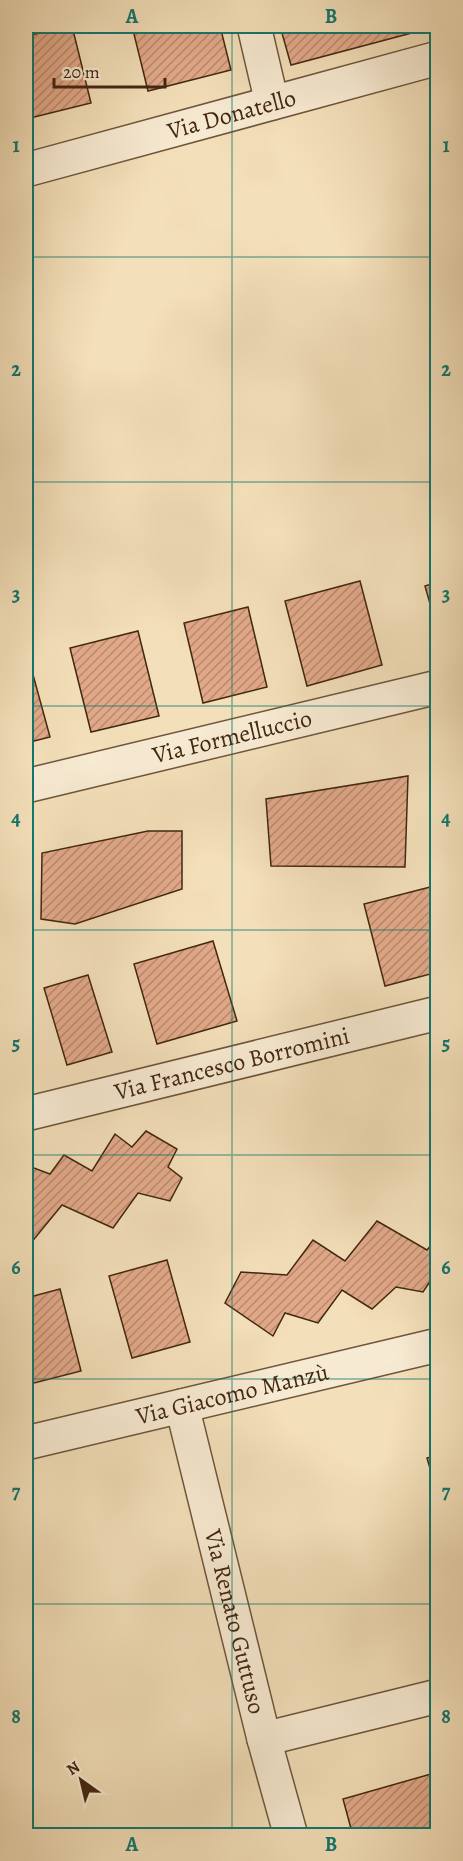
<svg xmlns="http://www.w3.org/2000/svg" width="463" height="1861" font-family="Alegreya,serif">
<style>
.building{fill:url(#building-hatch);stroke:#422711;stroke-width:1.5}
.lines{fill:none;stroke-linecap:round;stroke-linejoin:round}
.minor-casing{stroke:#6e553b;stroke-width:36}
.minor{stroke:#f7ead2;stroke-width:33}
.grid{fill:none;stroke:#0f766e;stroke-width:1.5;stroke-opacity:0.55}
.labels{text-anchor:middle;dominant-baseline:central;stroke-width:5;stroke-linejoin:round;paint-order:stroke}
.street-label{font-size:24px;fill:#422711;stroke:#f7ead2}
.neatline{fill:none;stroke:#0f766e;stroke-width:2}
.grid-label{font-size:20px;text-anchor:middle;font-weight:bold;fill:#0f766e}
</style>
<defs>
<pattern id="building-hatch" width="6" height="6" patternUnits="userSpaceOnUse" patternTransform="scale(1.5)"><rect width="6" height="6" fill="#e2a989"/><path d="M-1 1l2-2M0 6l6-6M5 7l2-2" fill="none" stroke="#b98a6f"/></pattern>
</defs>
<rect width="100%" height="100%" fill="#f3dfb9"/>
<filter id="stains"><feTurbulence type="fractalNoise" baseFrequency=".00333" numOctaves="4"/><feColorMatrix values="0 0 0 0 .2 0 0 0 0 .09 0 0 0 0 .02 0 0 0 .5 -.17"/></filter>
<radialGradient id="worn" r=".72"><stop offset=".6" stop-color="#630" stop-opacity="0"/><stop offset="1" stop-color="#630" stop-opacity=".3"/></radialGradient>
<g class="building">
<polygon points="72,26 91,103 26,119 26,36"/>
<polygon points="132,26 220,26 231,70 148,91"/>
<polygon points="280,26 438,26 291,65"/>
<polygon points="360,581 382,665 307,686 285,601"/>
<polygon points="438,582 438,632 425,586"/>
<polygon points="248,607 267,687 203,703 184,623"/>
<polygon points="138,631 159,716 91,732 70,648"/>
<polygon points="29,660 50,737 26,743 26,661"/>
<polygon points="408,776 405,867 271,866 266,799"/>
<polygon points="148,831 182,831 182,889 75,924 41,919 42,853"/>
<polygon points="438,885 438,972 385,986 364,904"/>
<polygon points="213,941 237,1021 157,1044 134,964"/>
<polygon points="88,975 112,1052 67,1065 44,988"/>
<polygon points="146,1131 177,1149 168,1167 182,1178 170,1201 138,1193 113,1228 62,1205 26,1249 26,1165 50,1174 64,1155 92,1171 115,1134 132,1147"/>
<polygon points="377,1221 427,1250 438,1237 438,1274 435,1274 423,1292 396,1287 372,1309 342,1290 318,1323 285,1313 273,1336 225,1303 241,1272 287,1275 313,1240 345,1261"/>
<polygon points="167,1260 190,1342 132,1358 109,1276"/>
<polygon points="60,1289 81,1371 26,1385 26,1298"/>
<polygon points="438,1455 438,1496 427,1458"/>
<polygon points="438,1772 438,1836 353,1836 343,1799"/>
</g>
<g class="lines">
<defs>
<g id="minor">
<polyline points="254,26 272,103"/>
<path id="s1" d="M26 170 438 58"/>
<path id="s2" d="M26 786 438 687"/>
<path id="s3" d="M26 1114 438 1013"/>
<path id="s4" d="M182 1406 264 1739 291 1836"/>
<path id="s5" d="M26 1443 438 1345"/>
<polyline points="264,1739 438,1696"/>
</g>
</defs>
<use href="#minor" class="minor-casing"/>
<use href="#minor" class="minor"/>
</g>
<path class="grid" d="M232 26V1836M26 257H438M26 482H438M26 706H438M26 930H438M26 1155H438M26 1379H438M26 1604H438"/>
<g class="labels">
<g class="street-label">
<text stroke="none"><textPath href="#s1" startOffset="213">Via Donatello</textPath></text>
<text stroke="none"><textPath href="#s2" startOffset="212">Via Formelluccio</textPath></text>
<text stroke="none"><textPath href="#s3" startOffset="212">Via Francesco Borromini</textPath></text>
<text stroke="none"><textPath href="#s5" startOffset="212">Via Giacomo Manzù</textPath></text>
<text stroke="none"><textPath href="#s4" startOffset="222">Via Renato Guttuso</textPath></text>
</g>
</g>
<rect width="463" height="1861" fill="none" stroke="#f3dfb9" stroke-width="66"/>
<g transform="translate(81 1780) rotate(326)" stroke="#f7ead2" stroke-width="4.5" paint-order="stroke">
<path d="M0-4.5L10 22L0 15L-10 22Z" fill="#422711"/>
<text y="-9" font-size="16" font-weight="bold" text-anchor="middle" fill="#422711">N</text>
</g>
<path d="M54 78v9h111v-9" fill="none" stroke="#422711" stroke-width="3"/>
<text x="63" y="78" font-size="18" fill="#422711" stroke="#f7ead2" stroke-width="4.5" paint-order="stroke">20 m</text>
<rect x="33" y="33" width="397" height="1795" class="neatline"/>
<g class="grid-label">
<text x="132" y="23">A</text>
<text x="331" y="23">B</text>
<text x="16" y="152">1</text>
<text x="446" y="152">1</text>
<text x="16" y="376">2</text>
<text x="446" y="376">2</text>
<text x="16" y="601">3</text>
<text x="446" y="601">3</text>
<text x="16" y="825">4</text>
<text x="446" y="825">4</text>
<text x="16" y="1050">5</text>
<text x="446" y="1050">5</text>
<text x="16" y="1274">6</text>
<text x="446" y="1274">6</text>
<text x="16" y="1498">7</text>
<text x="446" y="1498">7</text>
<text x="16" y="1723">8</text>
<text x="446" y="1723">8</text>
<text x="132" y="1851">A</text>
<text x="331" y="1851">B</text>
</g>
<rect width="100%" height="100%" filter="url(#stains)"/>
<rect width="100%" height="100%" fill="url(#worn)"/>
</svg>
